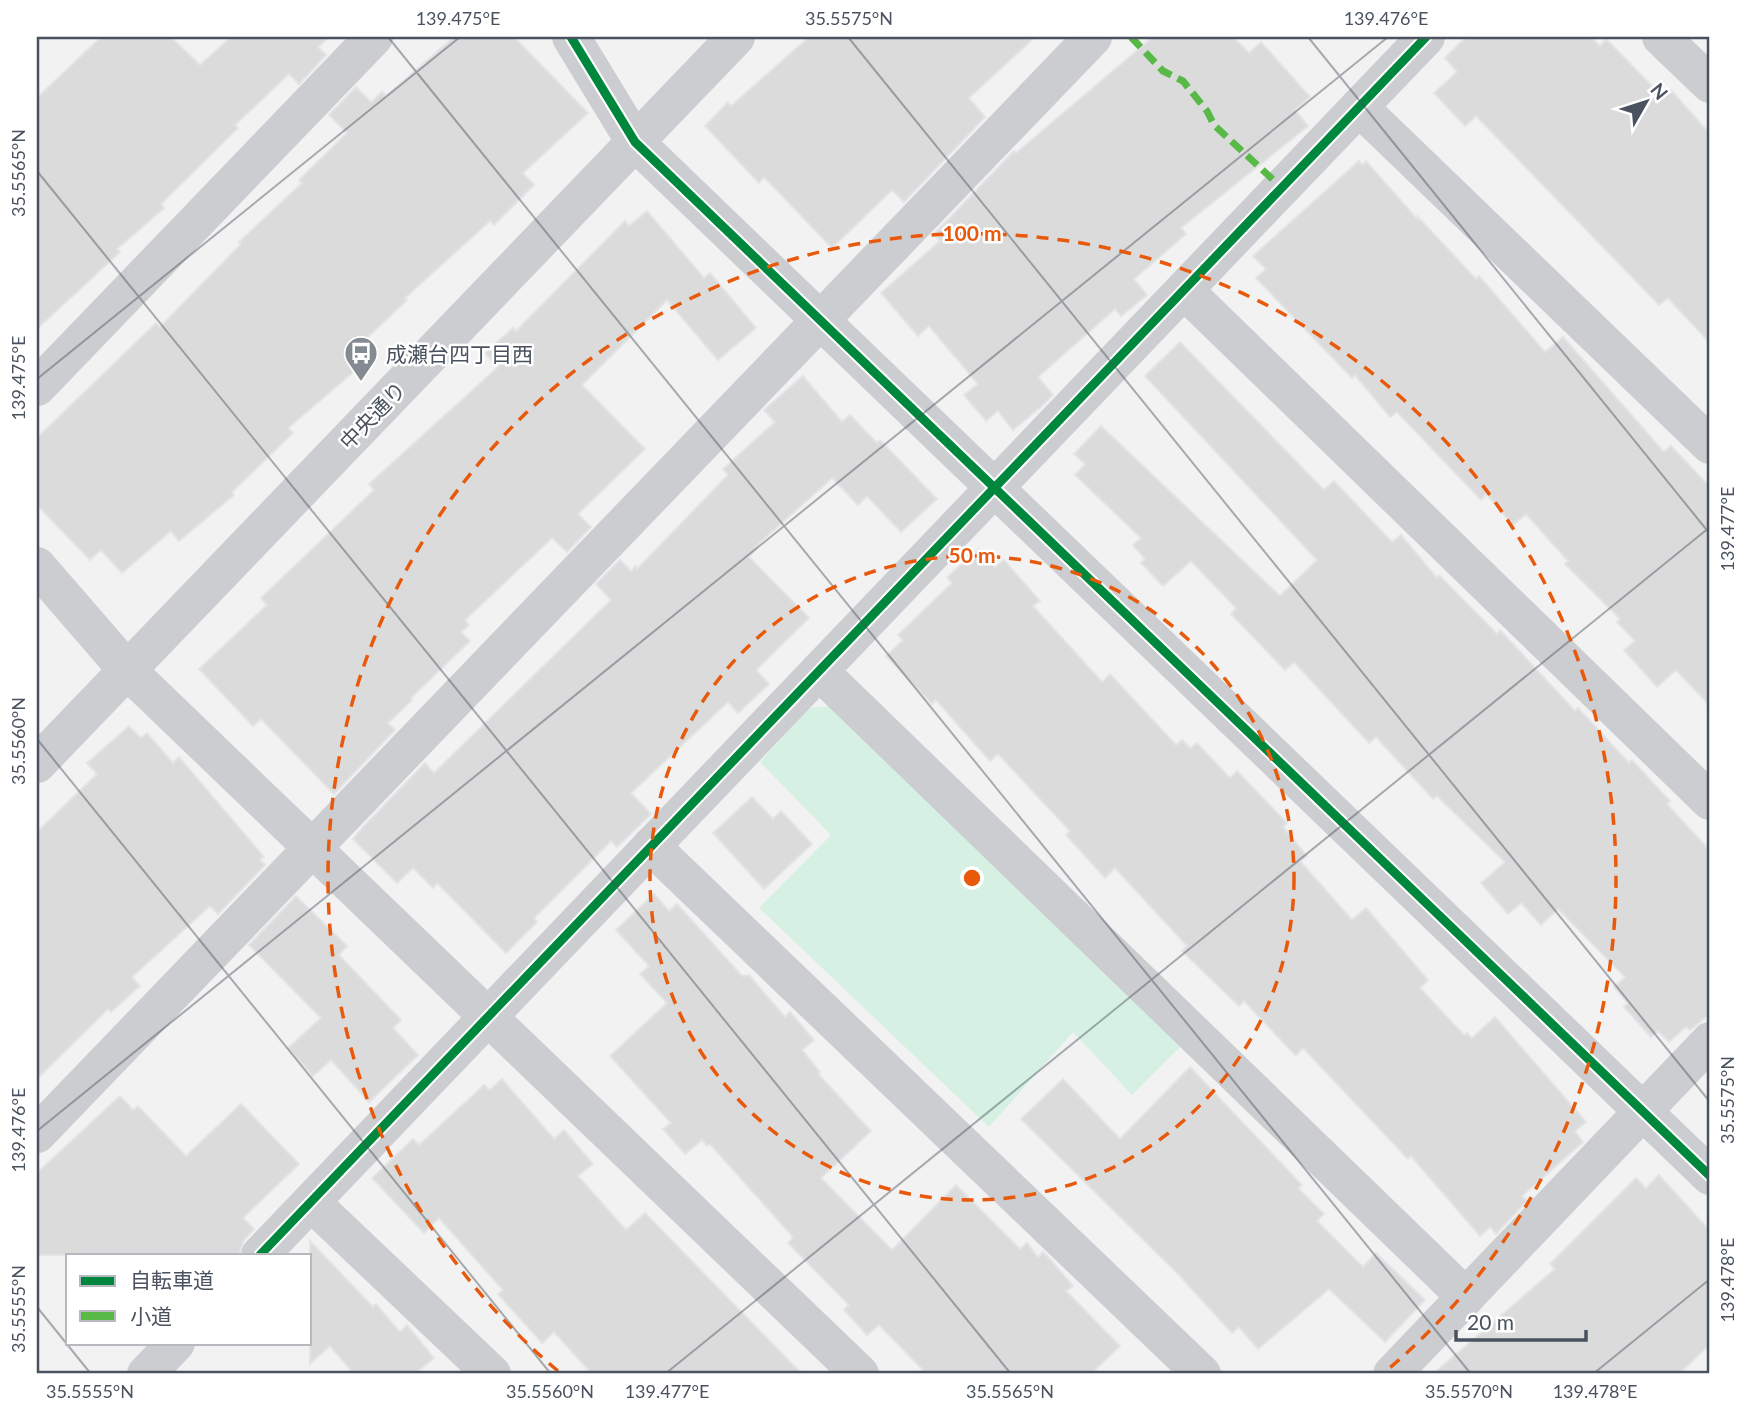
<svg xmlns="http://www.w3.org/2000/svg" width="1747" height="1411" font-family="Lato,'Noto Sans JP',sans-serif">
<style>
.green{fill:#d7f0e4}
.building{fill:#dbdbdc;stroke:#e3e4e5;stroke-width:2}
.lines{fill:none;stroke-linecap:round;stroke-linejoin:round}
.minor{stroke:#cbcdd0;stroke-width:38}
.quiet{stroke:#58b947;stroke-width:7;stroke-dasharray:14 7;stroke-linecap:butt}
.cycleway-casing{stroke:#fff;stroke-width:13}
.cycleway{stroke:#00873e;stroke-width:9}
.ticks{fill:none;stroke:#49525e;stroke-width:2;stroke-opacity:0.45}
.ring{fill:none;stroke:#e8590c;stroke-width:3.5;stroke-dasharray:12 9}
.labels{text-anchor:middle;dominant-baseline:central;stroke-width:5;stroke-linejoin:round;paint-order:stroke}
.poi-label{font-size:21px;fill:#49525e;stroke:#fff;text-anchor:start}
.street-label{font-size:21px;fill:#49525e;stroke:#fff}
.centre{fill:#e8590c;stroke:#fff;stroke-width:3.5}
.ring-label{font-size:21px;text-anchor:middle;font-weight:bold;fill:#e8590c;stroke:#fff;stroke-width:5;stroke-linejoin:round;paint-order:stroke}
.neatline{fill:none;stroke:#49525e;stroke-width:2.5}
.ticks-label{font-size:18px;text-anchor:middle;fill:#49525e}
</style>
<rect width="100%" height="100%" fill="#f2f2f2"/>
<polygon class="green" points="830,706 1182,1045 1132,1095 1073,1032 989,1127 759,908 831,835 760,762 808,708"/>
<g class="building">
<polygon points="101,37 171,37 200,65 231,37 329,37 318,47 326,55 299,84 289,74 235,125 238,128 161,204 164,208 117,249 120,252 37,329 37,98"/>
<polygon points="454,37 514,37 588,113 523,173 534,185 494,225 490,221 405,298 407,300 347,357 357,369 288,428 293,433 232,492 234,495 179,541 171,531 122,573 101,550 90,560 37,505 37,438 156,323 160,327 241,244 239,242 302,183 299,180 347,133 329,115 356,87 371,102 382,92 386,96"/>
<polygon points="809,37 1035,37 969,98 985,117 904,202 892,190 832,248 764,177 759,183 705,126 728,102 731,106"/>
<polygon points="1153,37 1233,37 1249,53 1261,42 1310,97 1295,110 1308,126 1181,228 1186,234 1134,279 1147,295 1121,316 1115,309 1038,377 1053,395 1042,406 1013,430 998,411 986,421 964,395 978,384 929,326 918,336 881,293 940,241 934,234 1014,151 1016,153"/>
<polygon points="1466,37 1591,37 1600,46 1606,39 1663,97 1671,90 1710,134 1710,343 1668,298 1659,305 1476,116 1465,126 1434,93 1457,72 1445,58"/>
<polygon points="1359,161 1363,165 1366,161 1419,221 1418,217 1476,279 1479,276 1545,352 1563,337 1664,452 1671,446 1710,487 1710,706 1676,670 1657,687 1624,650 1635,641 1617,622 1620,619 1565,564 1568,561 1526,514 1513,525 1486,494 1481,500 1397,412 1390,417 1355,375 1352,378 1256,278 1266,269 1253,256"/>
<polygon points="647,211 704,278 710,273 756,328 718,360 667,300 582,385 645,449 578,514 591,527 567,552 552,538 465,620 469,625 461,632 470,641 411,698 412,700 388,723 395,730 334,794 261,719 253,726 199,669 267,605 261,598 374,490 369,484 498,367 485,353 513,328 516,331 625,221 629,226"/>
<polygon points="1180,342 1324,490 1334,481 1392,542 1401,535 1437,578 1439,575 1497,634 1500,630 1575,711 1578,708 1629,763 1632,760 1670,801 1667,804 1710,851 1710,1014 1690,1030 1686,1027 1669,1042 1658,1031 1651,1037 1624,1007 1628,1003 1614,987 1625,977 1558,909 1541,925 1521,903 1508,914 1481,883 1505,862 1437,796 1433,799 1376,737 1369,743 1294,662 1285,670 1231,614 1236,608 1191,561 1163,586 1141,563 1145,559 1133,545 1141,538 1075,475 1085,464 1074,454 1101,426 1280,596 1317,560 1145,376"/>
<polygon points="803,376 842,422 850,415 877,443 880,440 937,499 901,532 867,496 858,505 832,478 755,547 757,548 749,557 809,618 758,668 757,671 769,684 738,713 728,702 631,793 651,814 617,847 611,841 534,918 537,922 506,953 437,883 433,888 413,868 397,883 353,839 364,826 425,763 434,773 611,600 596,584 620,560 631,571 636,566 637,569 728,475 723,469 775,422 764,410"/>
<polygon points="979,549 995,567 1004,560 1040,601 1033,606 1102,682 1110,674 1176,745 1182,740 1190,748 1197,743 1230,778 1237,771 1287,823 1283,827 1307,856 1300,861 1352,920 1366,908 1428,980 1420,988 1464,1035 1467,1033 1472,1038 1495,1017 1586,1122 1575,1131 1583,1142 1522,1196 1527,1201 1496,1234 1490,1227 1480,1236 1411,1156 1408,1159 1303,1048 1296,1056 1244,1001 1239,1006 1182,951 1187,946 1115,868 1105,878 1066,835 1070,831 998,754 990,761 936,700 932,704 886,656 903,640 898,635 952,583 947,577"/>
<polygon points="129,726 141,738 147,733 173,763 179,757 264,857 260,860 265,865 218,914 210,906 132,977 140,986 111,1012 108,1009 37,1079 37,832 97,774 87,763"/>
<polygon points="752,797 773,819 781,811 812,844 764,889 713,833"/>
<polygon points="654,894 669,911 677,904 742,976 749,975 785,1017 790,1012 814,1040 802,1050 820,1072 818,1074 871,1131 821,1178 892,1250 956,1185 1020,1249 1027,1243 1038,1257 1043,1252 1050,1259 1073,1286 1066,1291 1120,1346 1091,1374 927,1374 879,1325 867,1335 844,1310 849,1305 788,1243 793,1237 710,1144 707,1146 702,1140 685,1154 663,1129 671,1123 610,1056 667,1003 640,974 649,966 616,930"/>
<polygon points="296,896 347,946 339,955 401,1020 393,1028 418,1055 369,1102 331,1060 313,1076 288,1048 321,1018 249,945"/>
<polygon points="1190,1067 1302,1185 1298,1188 1324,1214 1317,1221 1363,1267 1376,1253 1425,1300 1385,1342 1329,1289 1258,1349 1239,1327 1232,1333 1178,1274 1021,1119 1063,1079 1120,1139"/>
<polygon points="502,1079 554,1139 564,1130 593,1164 578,1176 626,1230 645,1213 802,1374 592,1374 554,1332 542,1343 498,1294 503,1290 439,1218 424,1233 372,1178 413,1139 419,1145 484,1085 490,1090"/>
<polygon points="120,1096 133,1110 138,1106 186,1156 241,1104 299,1164 243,1218 254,1229 244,1240 239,1255 37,1255 37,1173"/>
<polygon points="1659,1175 1710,1231 1710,1344 1679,1374 1433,1374 1555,1269 1550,1264 1636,1178 1646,1188"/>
<polygon points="310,1241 373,1307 376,1304 400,1332 407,1325 434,1358 414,1374 354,1374 330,1346 310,1364"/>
</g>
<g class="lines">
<g class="minor">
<polyline points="571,37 635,142 1710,1176"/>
<polyline points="1661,37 1710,84"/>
<polyline points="1359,107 1710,445"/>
<polyline points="1184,290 1710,801"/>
<polyline points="37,387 374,37"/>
<polyline points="37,566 127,670 860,1374"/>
<polyline points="819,671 1466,1297"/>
<polyline points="37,764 736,37"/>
<polyline points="651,846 1202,1374"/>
<polyline points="37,1134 1093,37"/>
<polyline points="311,1202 492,1374"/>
<polyline points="260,1255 1426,37"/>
<polyline points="146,1374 176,1343"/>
<polyline points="1392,1374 1710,1041"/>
</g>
<polyline class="quiet" points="1131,37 1163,71 1183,81 1207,111 1214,125 1282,188"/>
<defs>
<g id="cycleway">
<polyline points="571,37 635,142 1710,1176"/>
<polyline points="260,1255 1426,37"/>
</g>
</defs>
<use href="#cycleway" class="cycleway-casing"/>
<use href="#cycleway" class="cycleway"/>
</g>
<path class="ticks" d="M388 37 1471 1374M848 37 1710 1102M1308 37 1710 534M37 171 1011 1374M37 379 460 37M37 739 551 1374M37 1131 1388 37M37 1307 91 1374M665 1374 1710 527M1593 1374 1710 1279"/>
<g class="ring">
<circle cx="972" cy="878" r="322"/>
<path d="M558 1371A644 644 0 1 1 1386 1371"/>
</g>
<defs>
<symbol id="bus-pin" viewBox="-11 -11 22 30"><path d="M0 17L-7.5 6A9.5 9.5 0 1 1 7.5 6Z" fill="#848a92" stroke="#fff"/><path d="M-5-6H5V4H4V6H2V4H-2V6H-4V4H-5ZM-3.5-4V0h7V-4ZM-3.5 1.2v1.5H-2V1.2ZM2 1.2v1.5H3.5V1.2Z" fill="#fff"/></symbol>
</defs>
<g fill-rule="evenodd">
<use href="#bus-pin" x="342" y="334" width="38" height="52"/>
</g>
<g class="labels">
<g class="poi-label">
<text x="386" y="353">成瀬台四丁目西</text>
</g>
<g class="street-label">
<text transform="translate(372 415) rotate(-46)">中央通り</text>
</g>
</g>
<circle cx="972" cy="878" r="10" class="centre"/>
<g class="ring-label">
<text x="972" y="241">100 m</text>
<text x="972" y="563">50 m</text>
</g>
<rect width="1747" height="1411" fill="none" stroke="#ffffff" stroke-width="77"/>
<rect x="66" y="1254" width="245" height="91" fill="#ffffff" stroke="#b6babf" stroke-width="2"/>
<rect x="80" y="1276" width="35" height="10" fill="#00873e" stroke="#b6babf" stroke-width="2"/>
<text x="130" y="1288" font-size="21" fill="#49525e">自転車道</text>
<rect x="80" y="1311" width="35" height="10" fill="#58b947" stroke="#b6babf" stroke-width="2"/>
<text x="130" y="1324" font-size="21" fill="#49525e">小道</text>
<g transform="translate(1646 102) rotate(51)" stroke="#ffffff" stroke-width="5" paint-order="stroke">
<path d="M0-5L12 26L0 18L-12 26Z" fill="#49525e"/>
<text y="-10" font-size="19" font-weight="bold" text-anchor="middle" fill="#49525e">N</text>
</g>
<path d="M1456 1330v10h130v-10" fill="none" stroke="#49525e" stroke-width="3.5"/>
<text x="1467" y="1330" font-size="21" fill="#49525e" stroke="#ffffff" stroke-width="5" paint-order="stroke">20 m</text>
<rect x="38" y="38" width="1670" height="1334" class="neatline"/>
<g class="ticks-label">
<text x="458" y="25">139.475°E</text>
<text x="849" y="25">35.5575°N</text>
<text x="1386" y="25">139.476°E</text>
<text transform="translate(19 173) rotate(-90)" y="6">35.5565°N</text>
<text transform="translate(19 378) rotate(-90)" y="6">139.475°E</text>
<text transform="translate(1728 529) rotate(-90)" y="6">139.477°E</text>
<text transform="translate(19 741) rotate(-90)" y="6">35.5560°N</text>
<text transform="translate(1728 1100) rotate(-90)" y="6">35.5575°N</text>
<text transform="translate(19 1130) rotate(-90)" y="6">139.476°E</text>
<text transform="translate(1728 1280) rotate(-90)" y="6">139.478°E</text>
<text transform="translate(19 1309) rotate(-90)" y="6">35.5555°N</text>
<text x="90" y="1398">35.5555°N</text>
<text x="550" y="1398">35.5560°N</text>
<text x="667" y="1398">139.477°E</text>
<text x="1010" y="1398">35.5565°N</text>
<text x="1469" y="1398">35.5570°N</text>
<text x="1595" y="1398">139.478°E</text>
</g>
</svg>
